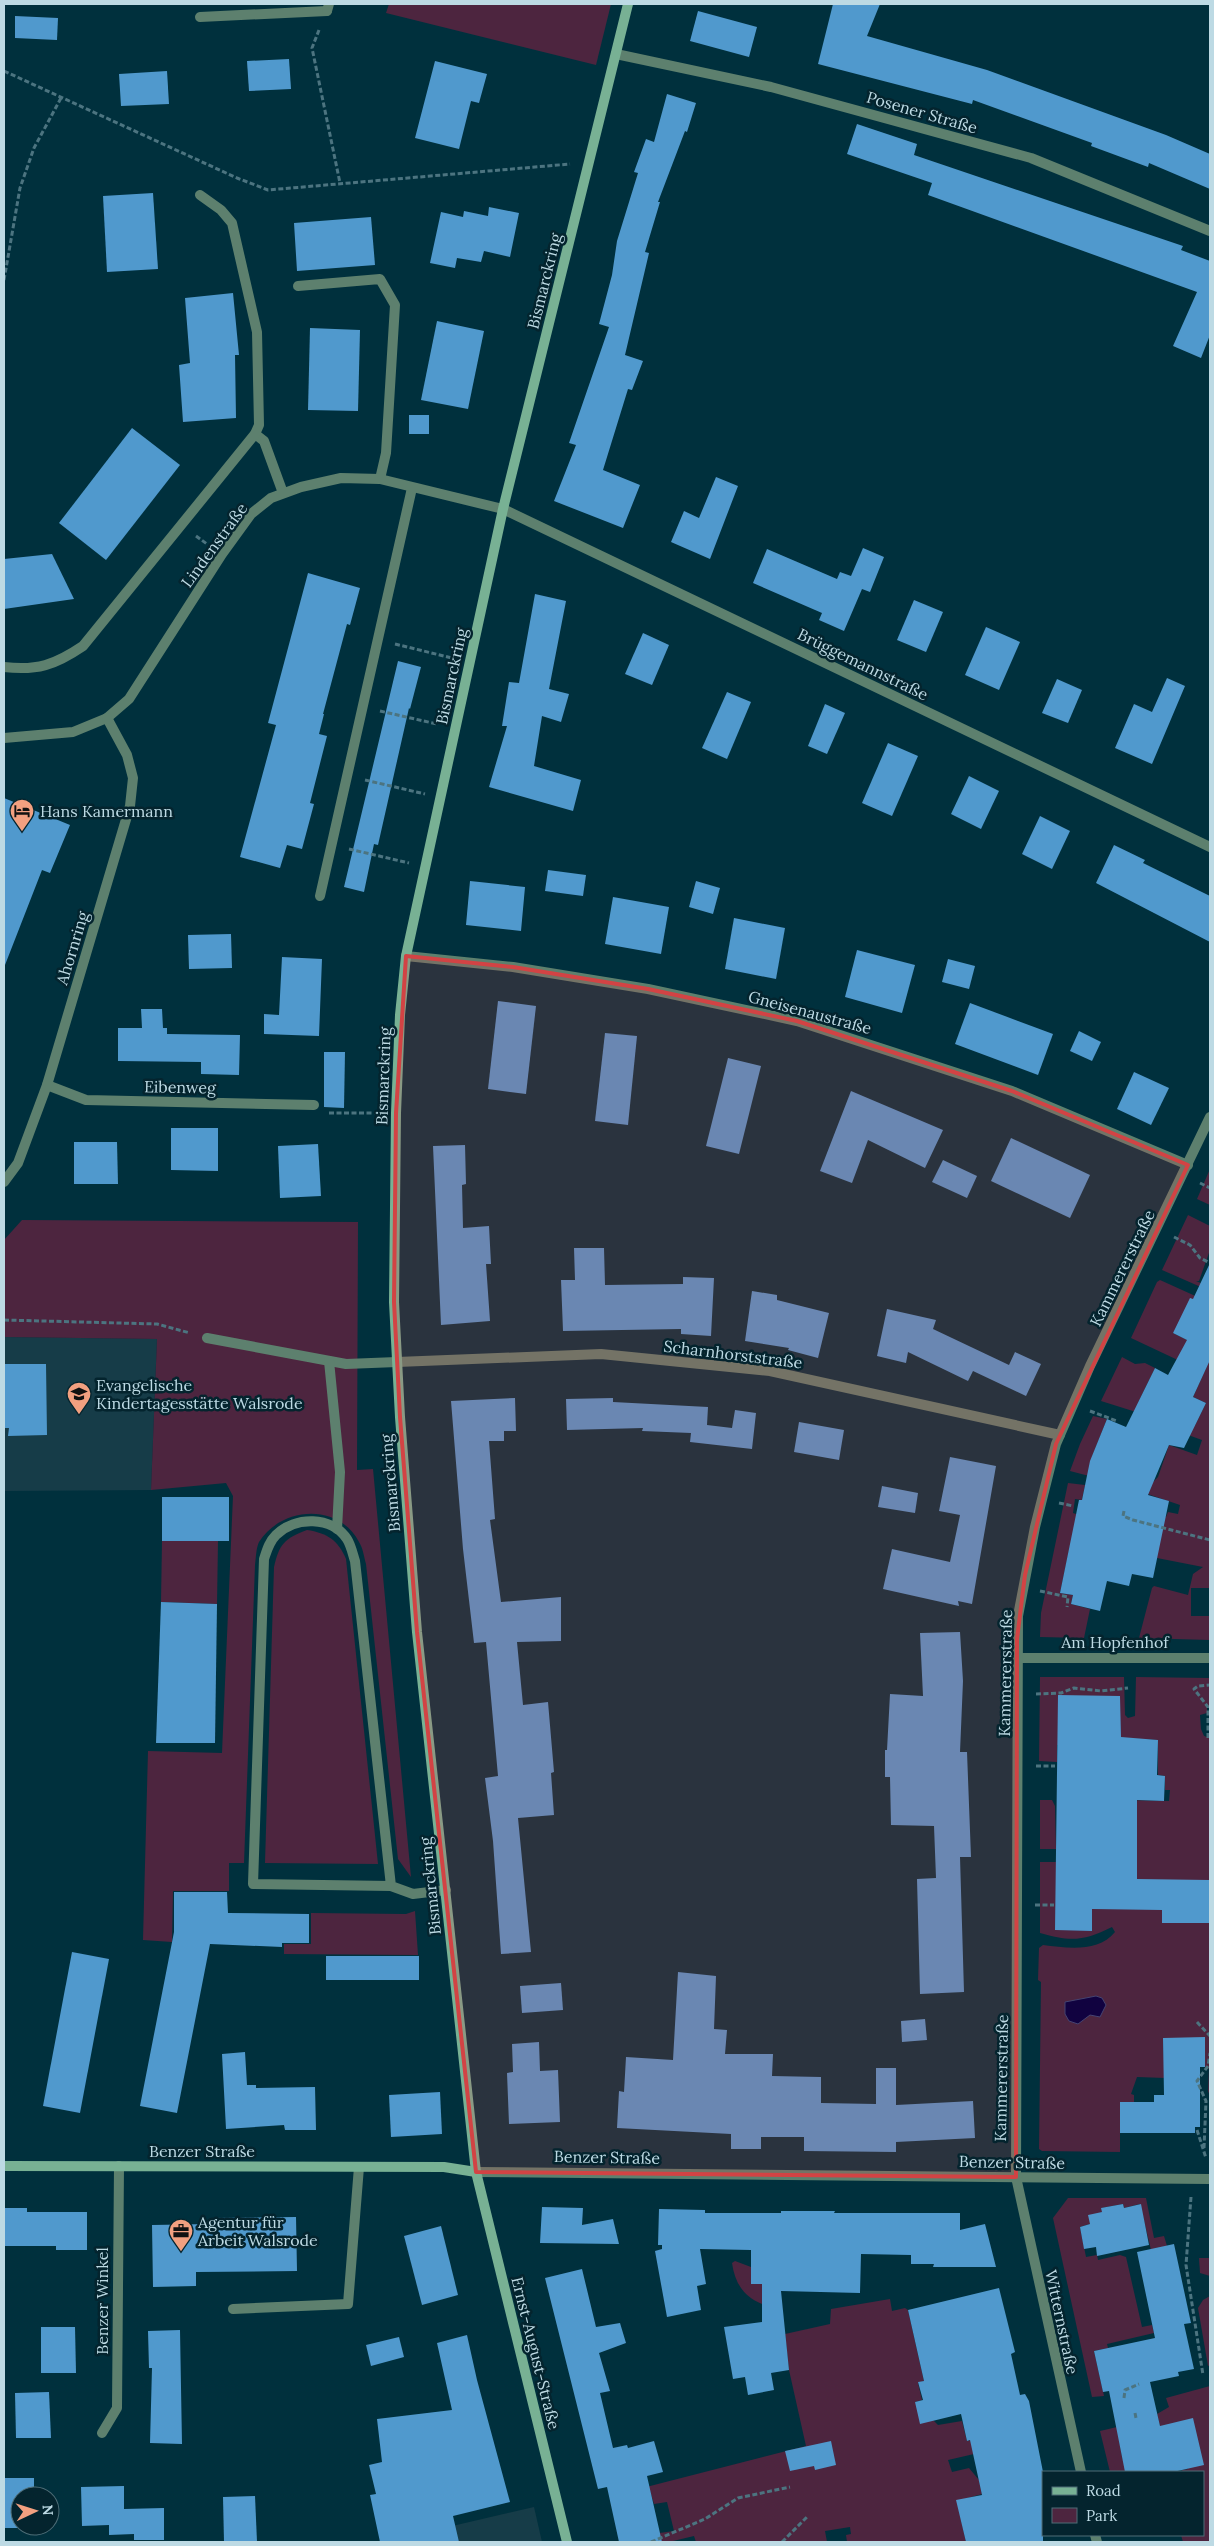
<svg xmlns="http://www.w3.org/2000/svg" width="1214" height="2546" font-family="Lora,serif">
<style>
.built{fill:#163c48}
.green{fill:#4d253f}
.water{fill:#110240;stroke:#454371}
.building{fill:#5099cd}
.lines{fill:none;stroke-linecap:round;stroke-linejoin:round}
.path{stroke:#4c7480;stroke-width:3;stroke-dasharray:5 2.5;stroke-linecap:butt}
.lane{stroke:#5d806e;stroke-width:10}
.street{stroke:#5d806e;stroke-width:10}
.secondary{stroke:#78b194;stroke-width:10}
.marked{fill:#d24344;fill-opacity:0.2;stroke:#d24344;stroke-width:4;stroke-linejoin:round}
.labels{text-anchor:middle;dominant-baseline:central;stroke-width:5;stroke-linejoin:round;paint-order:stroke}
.street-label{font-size:16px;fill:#bddae4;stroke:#04242e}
.poi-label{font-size:16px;fill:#bddae4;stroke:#04242e;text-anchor:start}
</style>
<rect width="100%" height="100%" fill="#00303d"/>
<g class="built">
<polygon points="4,1337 157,1339 151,1490 4,1491"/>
<polygon points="534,2507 542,2542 384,2542"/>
</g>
<g class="green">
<polygon points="389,4 611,4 596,65 386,13"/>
<polygon points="1210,1169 1210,1205 1197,1199"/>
<polygon points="1188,1215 1210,1226 1210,1250 1199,1281 1196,1281 1210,1287 1210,1291 1162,1270"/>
<path d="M22 1220 358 1222 357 1470 373 1469 411 1877 398 1859 366 1564C364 1557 363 1548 359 1542 338 1502 281 1507 259 1542 256 1548 256 1558 255 1565L244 1863H229V1891H173L172 1942 143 1940 148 1751 222 1753 233 1496 226 1483 151 1490 157 1339 4 1337V1240Z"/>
<polygon points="1160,1280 1202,1299 1173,1333 1210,1351 1210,1588 1191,1588 1191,1616 1210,1616 1210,1640 1139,1638 1152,1588 1154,1586 1188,1595 1193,1574 1203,1567 1157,1558 1070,1546 1060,1593 1073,1595 1071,1604 1090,1609 1084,1638 1040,1637 1041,1613 1068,1483 1085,1485 1082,1500 1075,1499 1073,1513 1079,1515 1133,1503 1166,1517 1168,1512 1178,1514 1180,1505 1112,1482 1070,1471 1080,1444 1093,1416 1107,1419 1092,1457 1152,1483 1158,1477 1169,1445 1197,1455 1202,1440 1166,1427 1136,1412 1101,1401 1122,1357 1135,1364 1145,1363 1155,1368 1138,1403 1195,1425 1206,1403 1193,1397 1206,1368 1182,1362 1131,1338 1157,1282"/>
<path d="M307 1530C327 1533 338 1540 346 1559L378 1864 265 1863 274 1567C279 1544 285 1538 307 1530Z"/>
<polygon points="162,1541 218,1541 217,1604 161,1602"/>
<path d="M1040 1677H1124L1125 1715 1128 1718 1135 1716 1136 1677 1210 1678 1209 1708H1207V1713L1200 1715 1201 1729 1204 1736 1210 1738V2096L1208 2091 1209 2069 1205 2067V2038H1163L1165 2078 1137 2077 1131 2094 1134 2095V2102H1120V2152L1042 2151 1039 2149 1041 1982 1038 1980 1039 1948 1043 1945C1067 1948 1098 1953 1115 1932L1112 1927C1084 1941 1071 1942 1040 1933V1862H1136L1123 1800 1169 1801 1170 1790H1165V1776L1158 1775V1740L1120 1738V1744L1057 1745V1762L1039 1761Z"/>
<polygon points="1040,1800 1052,1800 1055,1806 1056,1849 1040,1849"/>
<polygon points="415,1911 418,1955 284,1954 284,1944 311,1944 311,1913 406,1914"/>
<polygon points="1068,2198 1146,2198 1154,2238 1164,2236 1167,2246 1151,2250 1140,2204 1124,2208 1123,2204 1102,2208 1102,2212 1090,2224 1080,2227 1086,2257 1097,2255 1098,2260 1120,2255 1126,2257 1142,2327 1152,2325 1154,2333 1107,2344 1108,2348 1094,2351 1104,2396 1092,2397 1053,2218"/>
<polygon points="1199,2258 1210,2258 1210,2276 1200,2273"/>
<path d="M735 2261 751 2267V2284H762V2304C743 2296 735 2283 732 2263Z"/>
<polygon points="1210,2296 1210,2365 1208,2366 1198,2308 1203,2300"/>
<polygon points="890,2299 892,2311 905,2308 908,2310 924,2381 918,2383 922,2400 915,2402 938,2425 962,2421 967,2441 980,2438 1000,2448 948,2460 952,2472 969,2468 979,2480 982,2494 957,2501 966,2542 847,2542 846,2535 851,2534 850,2527 825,2531 827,2542 696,2542 694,2536 669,2542 644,2542 646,2541 645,2535 674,2531 667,2502 654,2504 650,2491 619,2494 806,2446 789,2370 785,2334 830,2324 831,2309"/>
<polygon points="1210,2386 1210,2542 1183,2542 1181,2535 1203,2535 1203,2472 1183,2472 1182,2470 1188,2469 1183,2448 1166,2452 1157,2414 1169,2407 1166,2398"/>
<polygon points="1117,2427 1122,2457 1127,2472 1110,2472 1100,2431"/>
</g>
<polygon class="water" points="1096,1996 1102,1998 1106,2005 1100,2017 1090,2015 1078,2024 1069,2021 1065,2014 1065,2002"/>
<g class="building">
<polygon points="833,4 880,4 867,36 987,70 1166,135 1210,154 1210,189 1149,163 1148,167 1091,146 1092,143 973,100 972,104 818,64"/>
<polygon points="698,11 757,27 749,57 690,41"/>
<polygon points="15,16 58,18 57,40 15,38"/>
<polygon points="289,59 291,89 249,91 247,61"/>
<polygon points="435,61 487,74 479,103 471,101 459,149 415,138"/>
<polygon points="167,71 169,104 121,106 119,74"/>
<polygon points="667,94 696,103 687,132 685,131 658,202 660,202 645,252 649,253 625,355 643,361 632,390 628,389 603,470 640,485 623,528 554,501 576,445 569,443 609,327 599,324 612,275 617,241 638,173 634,172 646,139 654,142"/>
<polygon points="857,124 917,144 914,155 1183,246 1181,250 1210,261 1210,335 1201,358 1173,346 1197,292 928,195 932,183 847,154"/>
<polygon points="153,193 158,269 107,272 103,196"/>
<polygon points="489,207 519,213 510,257 484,251 481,262 457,258 455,268 430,263 441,212 463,217 464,211 488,216"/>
<polygon points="371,217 375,265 297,271 294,223"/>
<polygon points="233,293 239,355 235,355 236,418 183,422 179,365 190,363 185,298"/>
<polygon points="437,321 484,331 468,409 421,400"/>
<polygon points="310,328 360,330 358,411 308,410"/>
<rect x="409" y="415" width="20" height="19"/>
<polygon points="132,428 180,465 106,560 59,523"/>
<polygon points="716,477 738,486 710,559 671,542 684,511 699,518"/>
<polygon points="863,548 884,557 870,592 862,589 844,631 819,620 822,613 753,583 767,549 837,579 840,572 851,576"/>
<polygon points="52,554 74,599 4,609 4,559"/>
<polygon points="308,573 360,588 350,625 347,624 323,714 324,714 319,734 327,736 310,803 314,804 302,849 287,845 280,868 240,857 276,725 268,723"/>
<polygon points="535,594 566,601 549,689 569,694 561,722 542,716 534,766 581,780 573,811 489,787 507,726 502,726 509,682 519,683"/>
<polygon points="914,600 943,612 926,652 897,640"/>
<polygon points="986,627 1020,642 999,690 965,675"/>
<polygon points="643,633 669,645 652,685 625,674"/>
<polygon points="398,661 421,667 410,709 409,708 378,845 374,844 364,892 344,887"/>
<polygon points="1167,678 1185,686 1152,764 1115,748 1134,704 1152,712"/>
<polygon points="1057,679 1082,690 1068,723 1042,713"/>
<polygon points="727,692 751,702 727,759 702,748"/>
<polygon points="825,704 845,713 827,754 808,746"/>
<polygon points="888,743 918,756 892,816 862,803"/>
<polygon points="969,776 999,791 981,829 951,814"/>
<polygon points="4,798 70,825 50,873 42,870 5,965"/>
<polygon points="1040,816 1070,831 1052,869 1022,854"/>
<polygon points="1114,845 1145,860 1143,863 1210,896 1210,942 1096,883"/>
<polygon points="548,870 586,875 583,896 545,891"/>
<polygon points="470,881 525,887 521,931 466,925"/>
<polygon points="696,881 720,888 713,914 689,907"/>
<polygon points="613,897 669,907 661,954 605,944"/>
<polygon points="734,918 785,928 776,979 725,969"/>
<polygon points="231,934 232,968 189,969 188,935"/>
<polygon points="857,950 915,965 902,1013 845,997"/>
<polygon points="282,957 322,959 319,1036 264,1034 264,1014 279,1015"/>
<polygon points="948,959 975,966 969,989 942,982"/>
<polygon points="498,1001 536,1006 526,1094 488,1089"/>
<polygon points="970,1003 1053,1034 1038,1075 955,1044"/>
<polygon points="141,1009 162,1009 163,1028 167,1028 167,1034 240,1035 239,1075 201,1074 201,1062 118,1061 118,1028 142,1028"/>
<polygon points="1079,1031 1101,1042 1092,1061 1070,1051"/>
<polygon points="605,1033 637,1036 628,1125 595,1121"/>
<polygon points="324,1052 345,1052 344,1108 324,1107"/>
<polygon points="728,1058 761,1066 739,1154 706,1146"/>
<polygon points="1134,1072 1169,1088 1151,1125 1117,1109"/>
<polygon points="851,1091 943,1130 925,1168 868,1140 852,1183 820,1171"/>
<polygon points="171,1128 218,1128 218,1171 171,1170"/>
<polygon points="1011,1138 1090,1175 1070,1218 991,1181"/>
<polygon points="74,1142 117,1142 118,1184 74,1184"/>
<polygon points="318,1144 321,1196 280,1198 278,1146"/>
<polygon points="465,1145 466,1184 462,1185 463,1228 489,1226 491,1264 486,1264 490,1321 441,1325 433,1146"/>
<polygon points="943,1160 977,1176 967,1198 932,1182"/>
<polygon points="574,1248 604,1248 605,1285 683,1284 683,1277 714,1278 711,1336 681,1334 681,1329 563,1331 561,1280 575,1280"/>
<polygon points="1210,1263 1210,1360 1193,1397 1206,1403 1184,1448 1169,1445 1148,1495 1169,1501 1153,1578 1132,1574 1129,1586 1107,1581 1100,1611 1071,1604 1073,1595 1060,1593 1079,1500 1082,1500 1090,1461 1107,1419 1126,1427 1155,1368 1168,1375 1187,1340 1173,1333 1190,1298 1193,1299"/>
<polygon points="752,1291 777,1295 777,1300 829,1313 818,1358 788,1350 789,1348 745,1341"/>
<polygon points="887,1309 936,1320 933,1329 1009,1365 1015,1352 1041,1364 1026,1396 973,1371 968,1381 908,1352 906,1363 877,1356"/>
<polygon points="4,1364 46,1364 47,1435 8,1436 9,1428 4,1428"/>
<polygon points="515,1398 516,1431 504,1431 504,1441 489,1441 495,1519 490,1520 501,1602 561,1597 561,1641 517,1642 523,1705 548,1702 554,1772 551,1773 554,1815 518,1818 531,1952 501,1954 493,1841 485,1778 498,1776 486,1642 474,1643 463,1549 451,1401"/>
<polygon points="613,1398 613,1402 708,1407 707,1425 732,1428 735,1410 756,1413 752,1449 690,1442 691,1433 642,1431 643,1428 567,1430 566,1399"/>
<polygon points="799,1422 844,1430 839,1460 794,1452"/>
<polygon points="950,1457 996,1466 972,1604 958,1601 959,1606 883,1589 892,1549 950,1562 960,1515 939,1511"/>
<polygon points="882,1486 918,1493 915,1513 878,1507"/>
<rect x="162" y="1497" width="67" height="44"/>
<polygon points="161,1602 217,1604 215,1743 156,1743"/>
<polygon points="960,1632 963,1681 960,1752 967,1752 971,1857 960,1857 964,1992 920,1994 917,1879 936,1878 934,1826 891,1825 890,1777 885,1777 885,1750 887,1750 890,1694 923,1696 920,1633"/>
<polygon points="1058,1695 1120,1696 1121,1737 1158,1740 1157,1775 1165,1776 1164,1801 1137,1800 1137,1879 1210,1880 1209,1923 1162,1923 1162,1910 1092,1909 1092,1931 1055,1930"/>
<polygon points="174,1892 227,1892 228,1913 309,1914 309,1943 282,1943 282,1947 210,1944 177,2113 140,2106 174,1932"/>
<polygon points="72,1952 109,1959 80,2113 43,2106"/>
<rect x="326" y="1956" width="93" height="24"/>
<polygon points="678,1972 716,1976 714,2029 727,2030 725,2054 773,2054 772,2076 821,2077 821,2103 876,2104 876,2068 896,2068 896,2105 973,2101 975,2138 896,2142 896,2152 804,2151 804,2137 761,2137 761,2149 731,2149 731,2134 617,2128 619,2091 624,2092 626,2057 673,2060"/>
<polygon points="561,1983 563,2010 522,2013 520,1986"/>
<polygon points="925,2019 927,2040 902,2042 901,2021"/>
<polygon points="1205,2037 1205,2067 1200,2067 1200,2127 1195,2127 1195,2133 1120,2133 1120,2102 1154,2102 1154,2095 1164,2095 1163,2038"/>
<polygon points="539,2042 540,2071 558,2070 560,2122 509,2124 507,2073 513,2072 512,2044"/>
<polygon points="245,2052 247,2085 256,2085 256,2088 315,2087 316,2130 285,2130 284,2125 226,2129 222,2054"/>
<polygon points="440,2092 442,2134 391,2137 389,2095"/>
<polygon points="1123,2204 1124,2208 1141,2204 1149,2245 1097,2256 1096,2247 1084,2249 1080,2227 1090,2224 1088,2215 1102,2212 1101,2208"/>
<polygon points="542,2207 583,2208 582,2225 613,2219 619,2244 540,2243"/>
<polygon points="4,2208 27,2208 27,2212 87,2212 87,2250 56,2250 56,2246 4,2246"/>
<polygon points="659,2209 705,2210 705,2213 781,2213 781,2211 835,2211 834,2213 960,2213 960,2230 985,2224 996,2267 933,2267 934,2264 911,2264 911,2255 861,2254 860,2293 781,2291 789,2370 771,2373 774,2390 748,2395 745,2377 733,2379 724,2327 762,2322 762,2284 751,2284 751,2250 700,2249 706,2284 697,2286 701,2310 667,2317 655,2251 662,2249 662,2245 658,2245"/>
<polygon points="296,2217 297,2271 196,2272 196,2286 153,2287 152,2225 211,2224 211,2218"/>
<polygon points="441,2226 458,2295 422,2305 404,2236"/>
<polygon points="1174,2244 1191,2323 1184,2324 1194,2369 1178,2372 1179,2376 1150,2382 1160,2426 1193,2418 1204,2465 1173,2472 1125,2472 1109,2391 1103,2392 1094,2351 1155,2338 1137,2252"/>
<polygon points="582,2269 596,2327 620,2323 626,2343 599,2353 610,2391 600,2393 613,2448 627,2445 628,2448 654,2441 663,2472 647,2476 662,2542 619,2542 607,2487 598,2489 545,2278"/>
<polygon points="999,2288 1015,2352 1011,2354 1020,2395 1025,2394 1029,2401 1043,2472 1043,2542 966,2542 956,2500 982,2495 970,2440 967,2441 961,2414 920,2424 915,2402 923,2400 918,2382 924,2381 908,2310"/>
<polygon points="41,2327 75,2327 76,2373 41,2373"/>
<polygon points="180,2330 182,2444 150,2443 152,2368 149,2368 148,2331"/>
<polygon points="467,2335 477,2380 510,2502 453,2516 459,2542 380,2542 370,2495 376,2494 369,2465 382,2462 377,2419 452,2410 437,2343"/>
<polygon points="399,2337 404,2357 371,2366 366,2345"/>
<polygon points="49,2392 51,2438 16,2438 15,2393"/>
<polygon points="831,2441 836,2465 815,2470 814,2466 790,2471 785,2451"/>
<polygon points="4,2478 34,2478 34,2496 20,2496 20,2526 33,2526 33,2528 4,2528"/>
<polygon points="124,2486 124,2509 164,2508 164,2540 134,2540 134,2534 109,2535 109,2525 82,2526 81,2487"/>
<polygon points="255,2496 257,2542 224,2542 223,2497"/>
</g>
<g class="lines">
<g class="path">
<polyline points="319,30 312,48 340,183"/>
<polyline points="4,71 237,178 268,190 570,164"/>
<polyline points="4,280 20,188 34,148 61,98"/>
<polyline points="196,536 207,544"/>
<polyline points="395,644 452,658"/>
<polyline points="380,711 437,724"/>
<polyline points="365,780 425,794"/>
<polyline points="349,849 409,863"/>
<polyline points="329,1113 378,1113"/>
<polyline points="1200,1183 1210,1188"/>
<polyline points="1174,1237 1190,1245 1200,1258 1208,1262"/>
<polyline points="4,1320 157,1324 190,1333"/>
<polyline points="1090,1411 1117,1421"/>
<polyline points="1059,1503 1073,1506"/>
<polyline points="1124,1511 1123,1516 1133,1520 1210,1540"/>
<polyline points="1040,1591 1068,1597 1067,1607"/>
<polyline points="1036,1694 1061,1693 1074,1688 1101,1691 1128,1688"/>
<polyline points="1208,1738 1208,1707 1194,1689 1198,1686 1210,1685"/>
<polyline points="1036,1766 1055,1766"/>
<polyline points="1035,1905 1054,1905"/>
<polyline points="1197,2022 1210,2036"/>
<polyline points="1197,2130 1206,2158"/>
<polyline points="1204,2148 1206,2101 1197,2081 1208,2066 1210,2053"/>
<polyline points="1191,2197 1186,2265 1203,2375"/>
<polyline points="1124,2398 1125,2390 1139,2384"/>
<polyline points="1135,2413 1136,2418"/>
<polyline points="651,2542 705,2519 738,2498 790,2487"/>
<polyline points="782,2542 807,2517"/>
</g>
<g class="lane">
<polyline points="200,17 327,11"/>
<polyline points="298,286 380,279 395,305 386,453 380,479"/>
<polyline points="255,434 264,441 283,493"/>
<path d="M4 667C37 671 55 665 83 646L255 434 259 425 257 332 232 223 221 210 200 195"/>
<polyline points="320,896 412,488"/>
<polyline points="207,1338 346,1364 397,1362"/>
<polyline points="329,1361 340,1472 337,1529"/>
<path d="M391 1886 355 1561C353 1555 351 1545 347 1539 332 1516 295 1516 276 1535 269 1542 267 1550 264 1559L253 1884 391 1886 413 1894 446 1890"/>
<polyline points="233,2309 348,2304 359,2167"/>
</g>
<g class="street">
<polyline points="327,11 329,4"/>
<polyline points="616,54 771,87 1031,158 1210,231"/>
<polyline points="4,738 73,732 107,718 129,699 222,554 251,514 271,498 301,487 341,478 380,479 503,509 1210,847"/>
<polyline points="406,956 513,967 648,989 797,1021 1012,1091 1188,1165"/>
<polyline points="47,1085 86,1100 314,1105"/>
<polyline points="4,1182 18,1163 47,1085 130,806 133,778 127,755 107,718"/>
<polyline points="397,1362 601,1354 770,1371 1060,1435"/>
<polyline points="1019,1658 1210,1658"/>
<polyline points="476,2172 1210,2179"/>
<polyline points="102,2433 117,2408 119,2166"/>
<polyline points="1081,2472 1016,2177 1018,1616 1035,1527 1056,1444 1090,1366 1210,1117"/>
<polyline points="1095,2535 1097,2542"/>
</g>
<g class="secondary">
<polyline points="4,2166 444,2167 476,2172"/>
<polyline points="567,2542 476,2172 417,1632 400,1417 394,1302 396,1113 400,1015 406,956 503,509 628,4"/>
</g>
</g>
<path class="marked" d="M406 956 513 967 648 989 797 1021 1012 1091 1188 1165 1056 1444 1025 1575 1017 1639 1016 2177 476 2172 417 1632 400 1417 394 1302 396 1113Z"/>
<defs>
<symbol id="hotel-pin" viewBox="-11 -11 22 30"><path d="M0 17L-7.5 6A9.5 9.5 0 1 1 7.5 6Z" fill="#f2a080" stroke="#04242e"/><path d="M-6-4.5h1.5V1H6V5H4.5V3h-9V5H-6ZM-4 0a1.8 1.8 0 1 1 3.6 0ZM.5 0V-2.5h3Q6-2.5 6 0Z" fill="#111"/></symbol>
<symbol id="school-pin" viewBox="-11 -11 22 30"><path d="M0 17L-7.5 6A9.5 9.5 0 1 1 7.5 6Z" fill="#f2a080" stroke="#04242e"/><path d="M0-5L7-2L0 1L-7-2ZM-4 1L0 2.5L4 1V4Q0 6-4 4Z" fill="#111"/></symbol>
<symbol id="office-pin" viewBox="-11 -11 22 30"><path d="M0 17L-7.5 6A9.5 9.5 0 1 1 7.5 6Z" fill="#f2a080" stroke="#04242e"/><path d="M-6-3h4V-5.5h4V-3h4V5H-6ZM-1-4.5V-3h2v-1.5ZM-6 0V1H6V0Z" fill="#111"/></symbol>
</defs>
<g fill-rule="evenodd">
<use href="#hotel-pin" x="8" y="797" width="28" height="38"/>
<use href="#school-pin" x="65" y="1380" width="28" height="38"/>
<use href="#office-pin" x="167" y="2217" width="28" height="38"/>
</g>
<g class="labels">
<g class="street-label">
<text transform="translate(922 112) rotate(16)">Posener Straße</text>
<text transform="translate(544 281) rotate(-76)">Bismarckring</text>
<text transform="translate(214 545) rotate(-54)">Lindenstraße</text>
<text transform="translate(863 664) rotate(26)">Brüggemannstraße</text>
<text transform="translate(451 676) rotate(-78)">Bismarckring</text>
<text transform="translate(72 948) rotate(-73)">Ahornring</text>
<text transform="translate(810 1012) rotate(15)">Gneisenaustraße</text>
<text transform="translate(383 1076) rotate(-88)">Bismarckring</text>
<text transform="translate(180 1087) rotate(1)">Eibenweg</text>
<text transform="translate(1122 1268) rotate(-64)">Kammererstraße</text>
<text transform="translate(733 1354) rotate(7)">Scharnhorststraße</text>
<text transform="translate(390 1483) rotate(-95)">Bismarckring</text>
<text x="1115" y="1642">Am Hopfenhof</text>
<text transform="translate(1005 1673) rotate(-89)">Kammererstraße</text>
<text transform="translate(430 1886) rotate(-96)">Bismarckring</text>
<text transform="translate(1001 2078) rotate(-89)">Kammererstraße</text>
<text x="202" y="2151">Benzer Straße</text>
<text transform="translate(607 2157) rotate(1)">Benzer Straße</text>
<text transform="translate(1012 2162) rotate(1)">Benzer Straße</text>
<text transform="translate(102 2301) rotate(-90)">Benzer Winkel</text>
<text transform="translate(1062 2322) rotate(78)">Witternstraße</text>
<text transform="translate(536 2353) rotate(76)">Ernst-August-Straße</text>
</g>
<g class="poi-label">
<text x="40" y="811">Hans Kamermann</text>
<text x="96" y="1385">Evangelische<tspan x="96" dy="18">Kindertagesstätte Walsrode</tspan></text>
<text x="198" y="2222">Agentur für<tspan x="198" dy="18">Arbeit Walsrode</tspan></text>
</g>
</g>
<rect width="1214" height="2546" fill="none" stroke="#bddae4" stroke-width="10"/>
<rect x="1042" y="2471" width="162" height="65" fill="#04242e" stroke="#4e6d77"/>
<rect x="1052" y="2487" width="25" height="8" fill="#78b194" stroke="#4e6d77"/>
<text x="1086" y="2496" font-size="15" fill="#bddae4">Road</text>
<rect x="1052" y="2508" width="25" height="15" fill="#4d253f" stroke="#4e6d77"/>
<text x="1086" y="2521" font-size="15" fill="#bddae4">Park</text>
<g transform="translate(35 2511) rotate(86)"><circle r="24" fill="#04242e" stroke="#4e6d77"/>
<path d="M0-4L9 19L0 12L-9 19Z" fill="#f2a080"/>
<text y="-8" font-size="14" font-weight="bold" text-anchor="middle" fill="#bddae4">N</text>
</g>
</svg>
